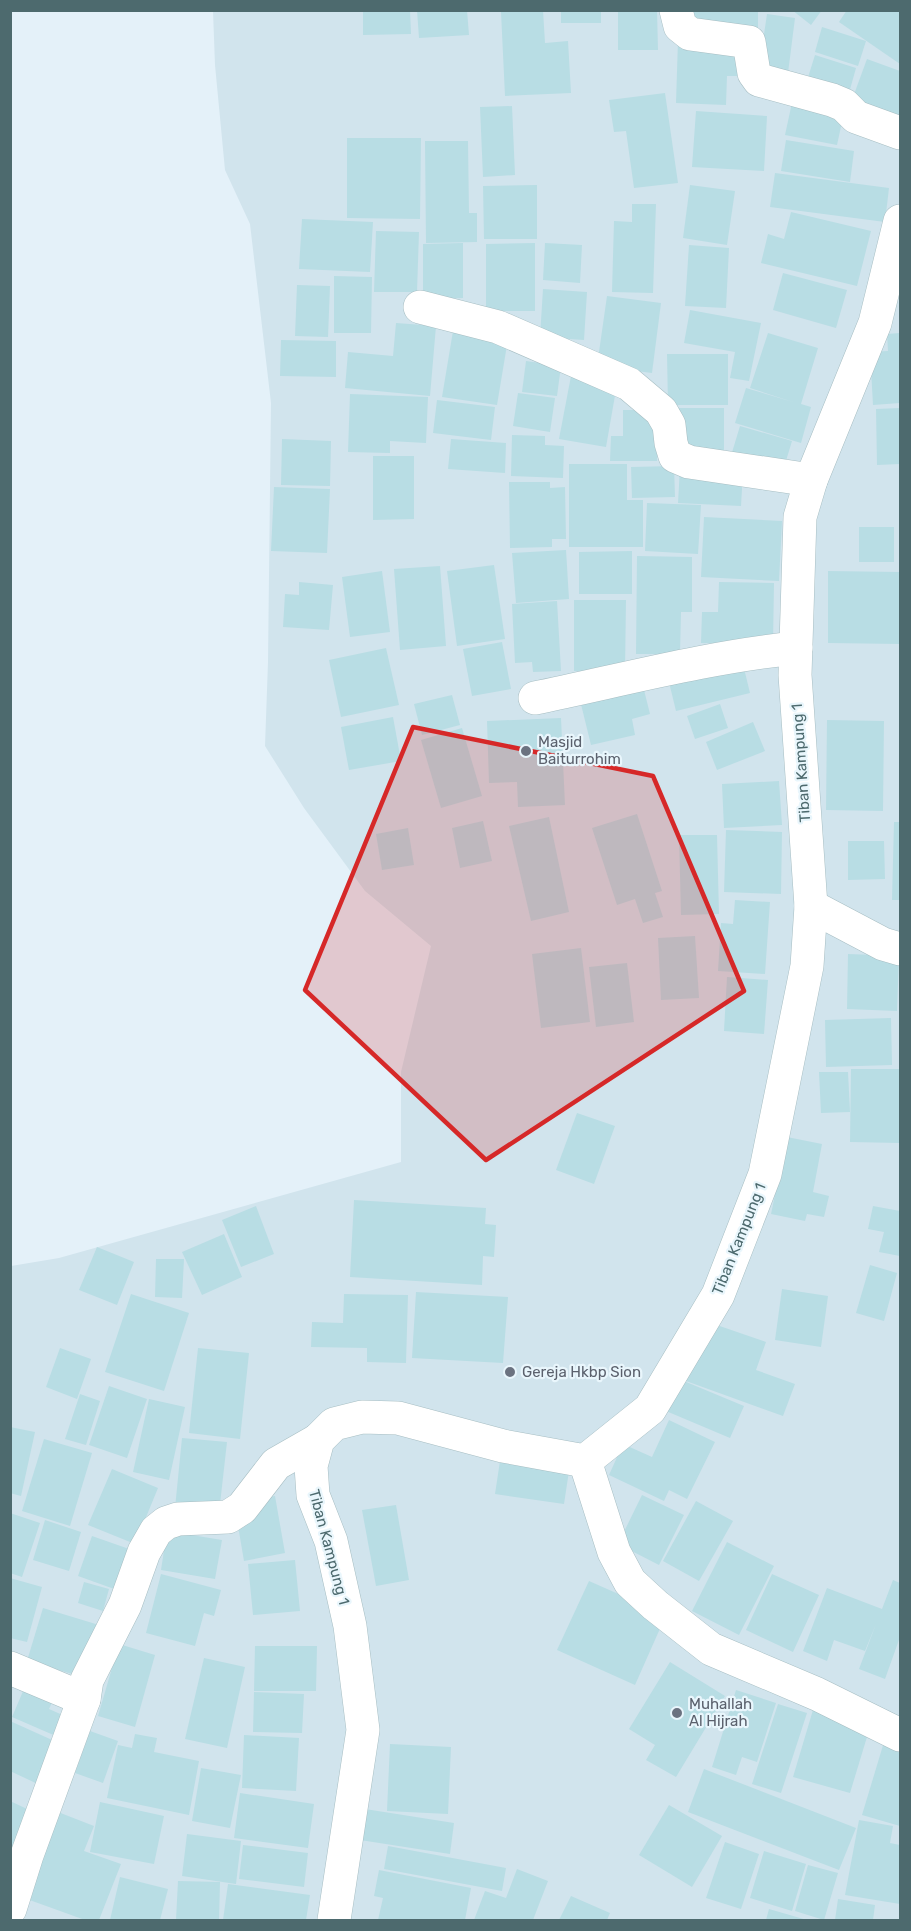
<svg xmlns="http://www.w3.org/2000/svg" width="911" height="1931" font-family="Rubik,sans-serif">
<style>
.residential{fill:#d1e4ed}
.building{fill:#b8dde4}
.lines{fill:none;stroke-linecap:round;stroke-linejoin:round}
.minor-casing{stroke:#a7bec3;stroke-width:34}
.minor{stroke:#fff;stroke-width:33}
.marked{fill:#d62828;fill-opacity:0.2;stroke:#d62828;stroke-width:4.5;stroke-linejoin:round}
.worship-dot{fill:#6b7280;stroke:#e9f6fc;stroke-width:2}
.labels{text-anchor:middle;dominant-baseline:central;stroke-width:4.5;stroke-linejoin:round;paint-order:stroke}
.worship-label{font-size:15px;fill:#5b616d;stroke:#e9f6fc;text-anchor:start}
.street-label{font-size:15px;fill:#4d6a6e;stroke:#e9f6fc}
</style>
<rect width="100%" height="100%" fill="#e4f1f9"/>
<polygon class="residential" points="213,11 900,11 900,1920 11,1920 11,1266 59,1258 401,1162 401,1072 431,946 365,891 304,808 265,746 268,662 271,403 250,224 225,170 215,65"/>
<g class="building">
<polygon points="363,10 410,10 411,34 363,35"/>
<polygon points="417,10 467,10 469,35 419,38"/>
<polygon points="543,10 545,43 568,41 571,93 505,96 501,12"/>
<rect x="561" y="10" width="40" height="13"/>
<polygon points="618,10 657,10 658,50 618,50"/>
<rect x="687" y="10" width="71" height="20"/>
<polygon points="792,10 822,10 811,25"/>
<polygon points="847,10 900,10 900,64 839,22"/>
<polygon points="767,14 795,18 788,73 759,68"/>
<polygon points="822,27 866,41 858,66 815,52"/>
<polygon points="678,40 746,42 745,76 727,76 726,105 676,103"/>
<polygon points="815,55 856,68 847,100 805,87"/>
<polygon points="867,59 900,71 900,126 849,108"/>
<polygon points="665,93 678,183 634,188 626,131 614,132 609,100"/>
<polygon points="793,98 845,108 837,145 785,135"/>
<polygon points="512,106 515,175 483,177 480,107"/>
<polygon points="696,111 767,116 764,171 692,167"/>
<polygon points="347,138 421,138 420,219 347,218"/>
<polygon points="786,140 854,151 850,182 781,171"/>
<polygon points="425,141 468,141 469,213 477,213 477,242 426,243"/>
<polygon points="775,173 889,188 885,222 770,207"/>
<polygon points="537,185 537,239 484,239 483,186"/>
<polygon points="690,185 735,191 727,245 683,238"/>
<polygon points="632,204 656,204 653,293 612,292 614,221 632,222"/>
<polygon points="791,212 871,231 857,286 761,263 768,234 784,239"/>
<polygon points="302,219 373,222 370,272 299,269"/>
<polygon points="376,231 419,232 417,292 374,292"/>
<polygon points="463,243 463,298 423,299 423,244"/>
<polygon points="535,243 535,311 486,311 486,244"/>
<polygon points="545,243 582,245 580,283 543,280"/>
<polygon points="689,245 729,248 726,308 685,306"/>
<polygon points="783,273 847,290 836,328 773,310"/>
<polygon points="334,276 372,277 371,333 334,333"/>
<polygon points="297,285 330,286 328,337 295,336"/>
<polygon points="543,289 587,292 584,340 540,337"/>
<polygon points="607,296 661,303 652,373 597,366"/>
<polygon points="690,310 761,323 749,381 730,378 735,352 684,343"/>
<polygon points="396,323 436,326 430,396 345,388 348,352 393,356"/>
<polygon points="453,331 508,339 497,405 442,397"/>
<polygon points="768,333 818,348 801,404 811,407 801,443 735,423 746,388 793,402 750,388"/>
<polygon points="900,333 900,403 873,405 870,352 888,351 887,334"/>
<polygon points="281,340 336,341 336,377 280,376"/>
<polygon points="667,354 728,354 728,405 668,405"/>
<polygon points="526,361 561,366 557,396 522,392"/>
<polygon points="571,376 617,384 606,447 559,439"/>
<polygon points="518,393 555,398 550,432 513,426"/>
<polygon points="350,394 428,397 426,443 390,441 390,453 348,452"/>
<polygon points="437,400 495,407 491,440 433,433"/>
<rect x="678" y="408" width="46" height="49"/>
<polygon points="900,408 900,464 877,465 876,409"/>
<polygon points="623,410 658,410 657,461 610,461 611,436 623,436"/>
<polygon points="740,426 792,441 782,474 730,459"/>
<polygon points="512,435 545,436 545,445 564,446 563,478 511,476"/>
<polygon points="282,439 331,441 330,486 281,485"/>
<polygon points="451,439 506,443 505,473 448,469"/>
<polygon points="373,456 414,456 414,519 373,520"/>
<polygon points="569,464 627,464 627,500 643,500 643,547 569,547"/>
<polygon points="674,466 675,497 632,498 631,467"/>
<polygon points="680,468 743,471 741,506 678,503"/>
<polygon points="509,482 550,482 550,488 565,487 566,539 552,539 552,547 510,548"/>
<polygon points="274,487 330,489 327,553 271,551"/>
<polygon points="647,503 701,505 698,554 645,551"/>
<polygon points="704,517 782,521 779,581 701,577"/>
<rect x="859" y="527" width="35" height="35"/>
<polygon points="566,550 569,599 516,603 512,553"/>
<polygon points="632,551 632,594 579,594 579,552"/>
<polygon points="637,556 692,557 692,612 681,612 680,654 636,654"/>
<polygon points="494,565 505,639 457,646 447,571"/>
<polygon points="440,566 446,646 400,650 394,569"/>
<polygon points="382,571 390,632 350,637 342,577"/>
<polygon points="828,571 900,572 900,644 828,643"/>
<polygon points="299,582 333,585 329,630 283,627 285,594 299,595"/>
<polygon points="719,582 774,583 773,644 701,643 702,612 718,612"/>
<polygon points="574,600 626,600 625,671 574,671"/>
<polygon points="557,601 561,671 533,672 532,662 515,663 512,604"/>
<polygon points="502,642 511,689 472,696 463,649"/>
<polygon points="386,648 399,705 341,717 329,660"/>
<polygon points="741,656 750,693 676,711 667,674"/>
<polygon points="641,678 650,714 632,719 635,735 591,745 578,692"/>
<polygon points="452,695 460,725 422,735 414,704"/>
<polygon points="720,704 728,728 695,739 687,716"/>
<polygon points="393,717 401,761 349,770 341,727"/>
<polygon points="561,718 565,805 518,807 517,782 489,783 487,721"/>
<polygon points="827,720 884,721 883,811 826,810"/>
<polygon points="753,722 765,751 717,770 706,742"/>
<polygon points="462,728 482,796 441,808 421,740"/>
<polygon points="779,781 782,825 724,828 722,784"/>
<polygon points="637,814 662,891 655,893 663,917 643,923 635,899 617,905 592,828"/>
<polygon points="549,817 569,912 531,921 509,826"/>
<polygon points="483,821 492,861 460,868 452,828"/>
<polygon points="894,822 900,822 900,900 892,900"/>
<polygon points="408,828 414,865 382,870 376,834"/>
<polygon points="726,830 782,832 781,894 724,892"/>
<polygon points="679,835 717,835 719,914 681,915"/>
<polygon points="848,841 884,841 885,879 848,880"/>
<polygon points="735,900 770,902 765,974 718,971 721,923 733,924"/>
<polygon points="695,936 699,998 661,1000 658,938"/>
<polygon points="581,948 590,1022 541,1028 532,954"/>
<polygon points="848,954 899,956 897,1011 847,1009"/>
<polygon points="627,963 634,1022 596,1027 589,967"/>
<polygon points="727,977 768,980 764,1034 724,1031"/>
<polygon points="891,1018 892,1065 826,1067 825,1020"/>
<polygon points="851,1069 900,1069 900,1143 850,1142"/>
<polygon points="819,1072 848,1072 850,1112 821,1113"/>
<polygon points="577,1113 615,1126 594,1184 556,1170"/>
<polygon points="787,1137 822,1144 813,1192 829,1196 824,1217 807,1214 805,1221 771,1214"/>
<polygon points="354,1200 486,1208 485,1224 496,1225 494,1257 483,1256 482,1285 350,1277"/>
<polygon points="256,1206 274,1254 241,1267 222,1220"/>
<polygon points="873,1206 900,1211 900,1256 879,1252 884,1232 868,1229"/>
<polygon points="224,1234 242,1277 202,1295 182,1252"/>
<polygon points="97,1247 134,1262 117,1305 79,1290"/>
<polygon points="156,1259 184,1259 182,1298 155,1297"/>
<polygon points="870,1265 897,1273 884,1321 856,1313"/>
<polygon points="782,1289 828,1296 821,1347 775,1340"/>
<polygon points="416,1292 508,1297 503,1363 412,1358"/>
<polygon points="131,1294 189,1313 164,1391 105,1372"/>
<polygon points="344,1294 408,1295 406,1363 367,1362 367,1348 311,1347 312,1322 343,1323"/>
<polygon points="708,1322 766,1342 756,1370 795,1384 783,1416 686,1381"/>
<polygon points="60,1348 91,1359 77,1399 46,1387"/>
<polygon points="198,1348 249,1353 240,1439 189,1433"/>
<polygon points="679,1379 744,1406 730,1438 666,1411"/>
<polygon points="109,1386 147,1399 127,1458 89,1445"/>
<polygon points="80,1394 100,1401 86,1445 65,1439"/>
<polygon points="149,1399 185,1407 169,1480 133,1472"/>
<polygon points="669,1420 715,1442 687,1499 669,1490 664,1501 609,1475 623,1444 652,1457"/>
<polygon points="10,1427 35,1432 21,1496 10,1493"/>
<polygon points="182,1438 227,1442 219,1513 175,1508"/>
<polygon points="44,1439 92,1453 70,1526 22,1511"/>
<polygon points="500,1461 569,1471 564,1504 495,1494"/>
<polygon points="112,1469 158,1488 135,1544 88,1525"/>
<polygon points="642,1495 684,1515 659,1565 618,1544"/>
<polygon points="275,1496 285,1553 244,1561 236,1514 248,1501"/>
<polygon points="696,1501 733,1521 699,1581 663,1561"/>
<polygon points="396,1505 409,1580 376,1586 362,1510"/>
<polygon points="10,1513 40,1523 22,1577 10,1573"/>
<polygon points="45,1520 81,1532 69,1571 33,1560"/>
<polygon points="167,1531 222,1540 215,1579 161,1570"/>
<polygon points="92,1536 132,1550 117,1590 78,1576"/>
<polygon points="727,1542 774,1566 739,1635 692,1611"/>
<polygon points="295,1560 300,1611 253,1615 248,1564"/>
<polygon points="161,1574 221,1590 214,1616 204,1613 195,1646 146,1633"/>
<polygon points="772,1574 819,1595 793,1652 746,1630"/>
<polygon points="10,1578 42,1587 27,1642 10,1638"/>
<polygon points="893,1580 900,1583 900,1637 885,1679 859,1669 876,1624 865,1651 834,1640 827,1661 803,1651 827,1588 882,1609"/>
<polygon points="589,1581 666,1615 635,1685 557,1650"/>
<polygon points="84,1582 109,1589 103,1611 78,1603"/>
<polygon points="43,1608 99,1625 83,1677 27,1661"/>
<polygon points="119,1644 155,1655 135,1727 98,1716"/>
<polygon points="255,1646 317,1646 316,1691 254,1691"/>
<polygon points="204,1658 245,1667 227,1748 185,1739"/>
<polygon points="670,1662 725,1696 676,1777 646,1760 655,1745 629,1729"/>
<polygon points="27,1682 56,1694 49,1709 67,1717 58,1737 12,1717"/>
<polygon points="736,1690 776,1703 757,1762 742,1757 736,1775 712,1767"/>
<polygon points="254,1692 304,1694 302,1733 253,1732"/>
<polygon points="778,1704 807,1713 781,1793 752,1784"/>
<polygon points="813,1710 870,1727 850,1793 793,1777"/>
<polygon points="10,1721 61,1744 42,1786 10,1771"/>
<polygon points="90,1731 118,1741 103,1783 75,1773"/>
<polygon points="135,1734 157,1738 154,1752 199,1761 189,1815 107,1798 118,1745 132,1748"/>
<polygon points="244,1735 299,1738 296,1791 242,1788"/>
<polygon points="884,1742 900,1747 900,1826 862,1815"/>
<polygon points="390,1744 451,1747 448,1814 387,1811"/>
<polygon points="201,1768 241,1775 230,1828 192,1821"/>
<polygon points="704,1769 856,1828 839,1870 688,1812"/>
<polygon points="240,1793 314,1804 308,1848 234,1838"/>
<polygon points="10,1801 40,1815 10,1875"/>
<polygon points="100,1802 164,1816 154,1864 90,1852"/>
<polygon points="669,1805 722,1836 692,1887 639,1855"/>
<polygon points="365,1809 454,1823 450,1854 360,1840"/>
<polygon points="58,1812 94,1826 84,1851 121,1864 99,1920 85,1920 24,1898"/>
<polygon points="859,1820 893,1826 890,1843 900,1845 900,1904 845,1895"/>
<polygon points="187,1834 241,1841 236,1884 182,1876"/>
<polygon points="725,1842 759,1854 741,1909 706,1898"/>
<polygon points="243,1845 308,1853 304,1887 239,1879"/>
<polygon points="388,1846 506,1868 502,1891 384,1869"/>
<polygon points="764,1851 806,1864 792,1911 750,1898"/>
<polygon points="808,1865 838,1873 824,1920 795,1911"/>
<polygon points="517,1869 548,1881 533,1920 474,1920 485,1891 506,1898"/>
<polygon points="379,1870 471,1888 465,1920 378,1920 383,1898 374,1896"/>
<polygon points="120,1877 168,1889 160,1920 110,1920"/>
<polygon points="178,1881 220,1882 219,1920 176,1920"/>
<polygon points="228,1884 310,1895 306,1920 223,1920"/>
<polygon points="571,1896 610,1913 607,1920 559,1920"/>
<polygon points="838,1899 875,1905 873,1920 835,1920"/>
<polygon points="769,1909 807,1920 766,1920"/>
</g>
<g class="lines">
<defs>
<g id="minor">
<polyline points="676,10 680,26 690,34 749,42 754,73 759,80 832,100 844,105 856,117 900,133"/>
<polyline points="420,307 498,327 629,384 661,411 669,425 671,443 675,456 689,462 811,480"/>
<path d="M535 698C622 680 707 657 796 648"/>
<polyline points="811,906 883,944 900,949"/>
<polyline points="585,1461 614,1552 630,1582 655,1605 711,1649 817,1694 900,1735"/>
<polyline points="10,1668 84,1699"/>
<polyline points="10,1909 27,1855 84,1699 87,1680 125,1605 144,1552 156,1531 166,1523 178,1519 228,1517 242,1508 276,1464 318,1440"/>
<polyline points="334,1920 363,1730 350,1626 331,1541 313,1495 311,1466 318,1440 334,1424 362,1417 398,1418 503,1446 585,1461 650,1409 718,1295 765,1174 807,966 811,906 795,675 800,517 811,480 875,323 900,221"/>
</g>
</defs>
<use href="#minor" class="minor-casing"/>
<use href="#minor" class="minor"/>
</g>
<path class="marked" d="M413 727 653 776 744 991 486 1160 305 990Z"/>
<g class="worship-dot">
<circle cx="526" cy="751" r="6"/>
<circle cx="510" cy="1372" r="6"/>
<circle cx="677" cy="1713" r="6"/>
</g>
<g class="labels">
<g class="worship-label">
<text x="538" y="742">Masjid<tspan x="538" dy="17">Baiturrohim</tspan></text>
<text x="522" y="1372">Gereja Hkbp Sion</text>
<text x="689" y="1704">Muhallah<tspan x="689" dy="17">Al Hijrah</tspan></text>
</g>
<g class="street-label">
<text transform="translate(801 763) rotate(-94)">Tiban Kampung 1</text>
<text transform="translate(739 1239) rotate(-68)">Tiban Kampung 1</text>
<text transform="translate(329 1547) rotate(75)">Tiban Kampung 1</text>
</g>
</g>
<rect width="911" height="1931" fill="none" stroke="#4d6a6e" stroke-width="24"/>
</svg>
